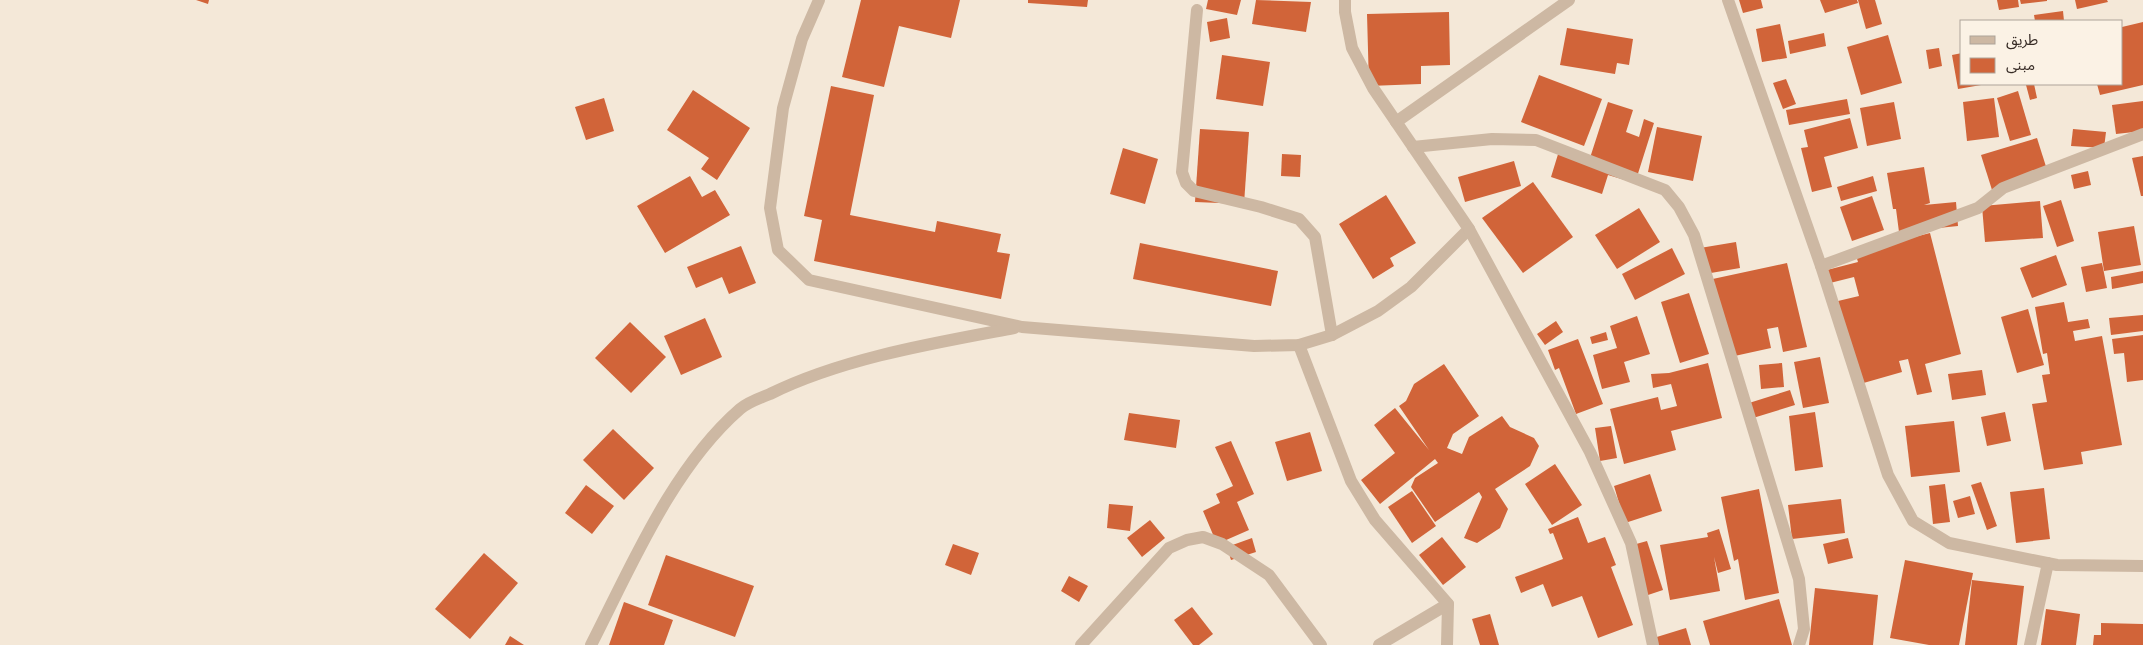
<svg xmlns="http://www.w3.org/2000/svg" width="2143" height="645" font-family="'Archivo Narrow','Noto Sans Arabic',sans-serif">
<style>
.building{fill:#d16439}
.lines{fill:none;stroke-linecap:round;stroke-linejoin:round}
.minor{stroke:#cdb8a3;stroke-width:12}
</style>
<rect width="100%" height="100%" fill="#f4e8d8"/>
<g class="building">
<polygon points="196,0 209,0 208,4"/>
<polygon points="861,0 960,0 951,38 899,26 884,87 842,77"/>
<polygon points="1028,0 1088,0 1087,7 1028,3"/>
<polygon points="1208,0 1241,0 1237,15 1206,9"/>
<polygon points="1256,0 1311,2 1306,32 1252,24"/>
<polygon points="1739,0 1761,0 1763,8 1743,13"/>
<polygon points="1820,0 1857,0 1858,3 1825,13"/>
<polygon points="1858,0 1875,0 1882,24 1866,29"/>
<polygon points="1997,0 2018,0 2019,7 1999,10"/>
<polygon points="2020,0 2047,0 2047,1 2021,4"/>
<polygon points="2075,0 2107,0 2108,2 2077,9"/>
<polygon points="2063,11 2064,21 2035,21 2034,15"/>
<polygon points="1449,12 1450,65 1421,66 1421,84 1369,86 1367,14"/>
<polygon points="1227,18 1230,38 1210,42 1207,22"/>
<polygon points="2143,22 2143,85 2100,95 2097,84 2122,84 2122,27"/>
<polygon points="1780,24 1787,58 1762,62 1756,29"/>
<polygon points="1567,28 1633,39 1629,65 1617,63 1615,74 1560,65"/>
<polygon points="1824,33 1826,46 1790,54 1788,41"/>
<polygon points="1888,35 1902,83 1861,95 1847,47"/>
<polygon points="1939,48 1942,66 1929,69 1926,50"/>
<polygon points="1962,53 1962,84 1981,85 1958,89 1952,55"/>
<polygon points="1222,55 1270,62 1263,106 1216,99"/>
<polygon points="1539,75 1602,99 1584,146 1521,122"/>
<polygon points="1786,79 1796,104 1783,109 1773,83"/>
<polygon points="2034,84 2037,98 2030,100 2026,85"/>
<polygon points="831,86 874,95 850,215 935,232 937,221 1001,234 997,252 1010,254 1001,299 814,261 822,220 804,216"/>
<polygon points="693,90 750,128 717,180 701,169 709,158 667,130"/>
<polygon points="2018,91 2031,135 2010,141 1997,98"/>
<polygon points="604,98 614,131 586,140 575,107"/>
<polygon points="1994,98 1999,137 1967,141 1963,102"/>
<polygon points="1847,99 1850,114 1789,125 1786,110"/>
<polygon points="2143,101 2143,131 2116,134 2112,105"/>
<polygon points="1608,102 1633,110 1626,132 1639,137 1644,119 1654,123 1635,183 1608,175 1602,194 1551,177 1559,151 1589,161"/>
<polygon points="1894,102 1901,139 1867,146 1860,108"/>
<polygon points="1850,118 1858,148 1824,157 1832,187 1812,192 1801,148 1808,147 1804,130"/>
<polygon points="1657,127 1702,136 1693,181 1648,172"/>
<polygon points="1200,129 1249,132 1244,204 1195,202"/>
<polygon points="2073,129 2106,132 2104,148 2071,146"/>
<polygon points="2037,138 2048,173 1992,190 1981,155"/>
<polygon points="1123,148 1158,159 1145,204 1110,194"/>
<polygon points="1282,154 1301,155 1300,177 1281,176"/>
<polygon points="2143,156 2143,196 2141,196 2132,158"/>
<polygon points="1514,161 1521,186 1465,202 1458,177"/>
<polygon points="1924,167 1930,203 1924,205 1956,202 1958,226 1899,232 1896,209 1893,209 1887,173"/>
<polygon points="2088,171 2091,185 2074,189 2071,175"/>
<polygon points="690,176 702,197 715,190 730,215 665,253 637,206"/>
<polygon points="1873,176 1877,191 1841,201 1837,187"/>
<polygon points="1533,182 1573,237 1523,273 1482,218"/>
<polygon points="1386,195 1416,243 1390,258 1394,266 1373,279 1339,224"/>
<polygon points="1872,196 1884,230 1852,241 1840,207"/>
<polygon points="2061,200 2074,241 2057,247 2043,206"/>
<polygon points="2040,201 2043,238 1985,242 1982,206"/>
<polygon points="1639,208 1660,242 1617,269 1595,235"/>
<polygon points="2134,226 2141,265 2104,271 2098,232"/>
<polygon points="1930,233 1961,354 1925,364 1932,392 1917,395 1908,359 1899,361 1902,372 1860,384 1838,301 1859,296 1854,277 1830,283 1827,270 1858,262 1855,252"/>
<polygon points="1736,242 1740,268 1705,274 1700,248"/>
<polygon points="1140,243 1278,271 1271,306 1133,279"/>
<polygon points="741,246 756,283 729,294 722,277 696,288 687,267"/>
<polygon points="1672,248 1685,274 1635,300 1622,274"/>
<polygon points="2056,255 2067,285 2032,298 2020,268"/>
<polygon points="1787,263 1807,347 1783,352 1778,327 1767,329 1771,348 1730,357 1708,280"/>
<polygon points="2102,263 2107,288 2086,292 2081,267"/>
<polygon points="2143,271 2143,283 2112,289 2111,277"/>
<polygon points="1689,293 1709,354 1680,363 1661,302"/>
<polygon points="2064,302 2068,322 2088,319 2090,328 2073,331 2075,341 2102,336 2122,445 2081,452 2083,464 2044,470 2032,404 2047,402 2042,375 2050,374 2047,353 2043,354 2035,307"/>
<polygon points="2028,309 2044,365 2017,373 2001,317"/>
<polygon points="2143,315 2143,331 2111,335 2109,318"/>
<polygon points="1637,316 1650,354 1624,362 1630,382 1602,389 1593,355 1617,348 1610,326"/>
<polygon points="705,318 722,357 681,375 664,336"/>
<polygon points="1556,321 1563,332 1545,345 1537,334"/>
<polygon points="630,322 666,357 631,393 595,358"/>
<polygon points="1606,332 1608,340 1592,344 1590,337"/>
<polygon points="2143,335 2143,380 2127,382 2124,353 2114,354 2112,339"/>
<polygon points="1578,339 1603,404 1576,414 1559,368 1555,370 1548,350"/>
<polygon points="1820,357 1829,403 1803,408 1794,362"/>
<polygon points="1708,363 1722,418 1671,431 1676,450 1624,464 1610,409 1658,397 1661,410 1677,406 1671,384 1653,388 1651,374 1669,373"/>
<polygon points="1782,363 1784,387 1761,389 1759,365"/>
<polygon points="1444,364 1479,416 1453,434 1447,448 1462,454 1469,437 1502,416 1510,427 1534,438 1539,446 1530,466 1495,489 1508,509 1500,528 1477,543 1464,538 1482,497 1479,492 1435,522 1411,487 1415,478 1438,463 1435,459 1380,504 1361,480 1395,453 1374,425 1395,408 1429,450 1399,406 1406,401 1414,384"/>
<polygon points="1982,370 1986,395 1952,400 1948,374"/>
<polygon points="1790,390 1795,405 1753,418 1749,403"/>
<polygon points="1815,412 1823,467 1795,471 1789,416"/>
<polygon points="2005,412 2011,441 1987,446 1981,417"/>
<polygon points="1129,413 1180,420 1176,448 1124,440"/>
<polygon points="1954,421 1960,472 1911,477 1905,426"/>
<polygon points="1611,426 1617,458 1600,461 1595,428"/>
<polygon points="613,429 654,468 624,500 583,460"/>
<polygon points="1310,432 1322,471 1287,481 1275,442"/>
<polygon points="1231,441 1254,494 1237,502 1249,530 1217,544 1203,511 1220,503 1216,494 1233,486 1215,447"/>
<polygon points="1555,464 1582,505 1552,525 1525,484"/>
<polygon points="1650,474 1662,511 1625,523 1614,486"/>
<polygon points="1981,482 1997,526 1987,530 1971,485"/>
<polygon points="1945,484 1950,522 1933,524 1929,486"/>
<polygon points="586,485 614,506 592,534 565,513"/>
<polygon points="2044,488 2050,539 2016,543 2010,492"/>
<polygon points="1759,489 1779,593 1745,600 1738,559 1734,561 1721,497"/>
<polygon points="1412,491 1436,526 1412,543 1388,507"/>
<polygon points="1970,496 1975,514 1958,518 1953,501"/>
<polygon points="1841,499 1845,533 1792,539 1788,505"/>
<polygon points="1109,504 1133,506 1130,531 1107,528"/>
<polygon points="1578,517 1588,543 1605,537 1616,565 1611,567 1633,625 1598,638 1582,596 1552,607 1543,584 1521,593 1515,577 1563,559 1553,533 1550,534 1548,529"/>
<polygon points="1150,520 1165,538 1142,557 1127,538"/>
<polygon points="1719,529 1731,569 1718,573 1714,557 1720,591 1670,600 1660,545 1708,537 1707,533"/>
<polygon points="1442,537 1466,567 1443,585 1419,555"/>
<polygon points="1252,538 1256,552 1231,560 1227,547"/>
<polygon points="1848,538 1853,558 1828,564 1823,544"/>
<polygon points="1647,541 1663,590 1645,596 1629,546"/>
<polygon points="953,544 979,553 971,575 945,565"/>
<polygon points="484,553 518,583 470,639 435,609"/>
<polygon points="666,555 754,586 735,637 648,605"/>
<polygon points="1905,560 1973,573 1959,645 1929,645 1890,638"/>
<polygon points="1069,576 1088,586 1079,602 1061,591"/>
<polygon points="1972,580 2024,586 2017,645 1965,645"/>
<polygon points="1815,588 1878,595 1873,645 1809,645"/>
<polygon points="1779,599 1792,645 1710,645 1703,621"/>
<polygon points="624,602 673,620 664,645 609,645"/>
<polygon points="1192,607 1213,634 1199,645 1193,645 1174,620"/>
<polygon points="2046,609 2080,614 2076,645 2041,645"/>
<polygon points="1490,614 1499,645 1480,645 1472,619"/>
<polygon points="2101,623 2143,624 2143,645 2093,645 2094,635 2101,635"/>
<polygon points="1686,628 1691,645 1648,645 1647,640"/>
<polygon points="510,636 524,645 505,645"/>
</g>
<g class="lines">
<g class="minor">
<polyline points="819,0 802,39 783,108 770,208 778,250 809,280 1022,327 1254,346 1299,345 1332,335 1378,311 1411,287 1469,229 1373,88 1352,48 1345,12 1345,0"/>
<polyline points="1728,0 1821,266 1888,475 1913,521 1949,543 2057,565 2143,566"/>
<polyline points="1197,10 1182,172 1186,183 1194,191 1261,207 1299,219 1315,237 1332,335"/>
<polyline points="1396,122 1569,0"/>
<polyline points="1413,147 1492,139 1536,140 1665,190 1679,207 1694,235 1799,579 1804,629 1799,645"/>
<polyline points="1469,229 1590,452 1631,543 1653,645"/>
<polyline points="1821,266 1978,208 2003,188 2143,134"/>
<polyline points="1299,345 1351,481 1375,520 1448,604 1447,645"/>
<path d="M591 645C631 567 672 468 740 409 748 402 760 398 770 394 843 358 934 343 1014 328"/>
<polyline points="1081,645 1169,548 1187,540 1203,537 1222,544 1269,575 1321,645"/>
<polyline points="1379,645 1448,604"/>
<polyline points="2030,645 2048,563"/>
</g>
</g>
<rect x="1960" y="20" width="162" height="65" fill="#fbf2e5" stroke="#ada399"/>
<rect x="1970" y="36" width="25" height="8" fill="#cdb8a3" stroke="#ada399"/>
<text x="2006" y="45" font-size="15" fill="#372c26">طريق</text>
<rect x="1970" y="58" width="25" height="15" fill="#d16439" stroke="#ada399"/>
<text x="2006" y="70" font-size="15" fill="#372c26">مبنى</text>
</svg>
